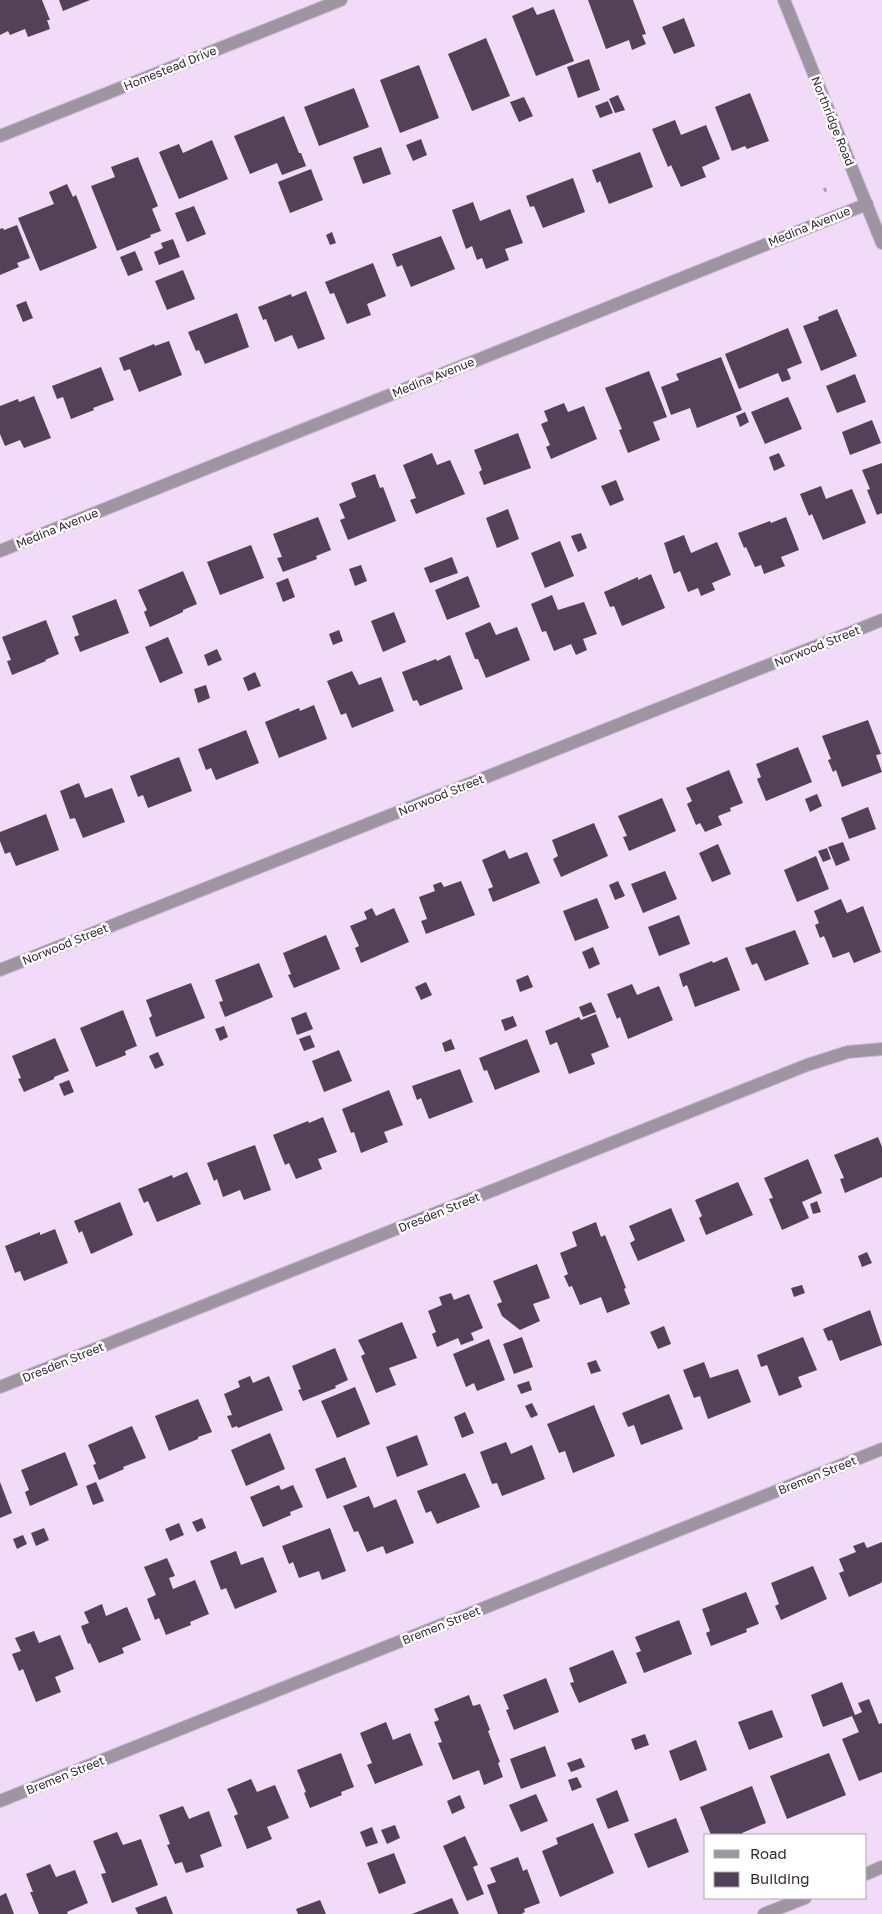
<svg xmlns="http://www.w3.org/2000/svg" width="882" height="1914" font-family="'Golos Text',sans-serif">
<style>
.building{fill:#524157}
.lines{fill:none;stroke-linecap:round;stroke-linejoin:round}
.minor-casing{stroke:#ccb7d2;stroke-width:14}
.path{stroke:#af9cb4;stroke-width:3;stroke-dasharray:4 4;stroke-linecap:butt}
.minor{stroke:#9d95a0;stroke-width:12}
.labels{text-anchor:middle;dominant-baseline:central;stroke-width:5;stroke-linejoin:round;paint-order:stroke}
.street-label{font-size:12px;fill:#322935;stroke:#fff}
</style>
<rect width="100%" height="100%" fill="#f2daf9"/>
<g class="building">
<polygon points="0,0 42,0 50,20 47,20 50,29 28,37 25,29 10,35 8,31 0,35"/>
<polygon points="59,0 90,0 63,11"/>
<polygon points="588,0 633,0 646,34 642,35 646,44 632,50 629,40 606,49"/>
<polygon points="533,7 537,15 554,9 574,61 536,76 512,16"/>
<polygon points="684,18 695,46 674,54 662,27"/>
<polygon points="486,38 510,96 472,111 448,54"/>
<polygon points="589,59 600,90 578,98 567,67"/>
<polygon points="419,65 439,118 400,133 380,80"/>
<polygon points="354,88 369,127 319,146 304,107"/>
<polygon points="750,93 769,141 747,149 745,146 732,151 715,107"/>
<polygon points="618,95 625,110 615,113 609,99"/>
<polygon points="524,97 533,116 519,122 510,102"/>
<polygon points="608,101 613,113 600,118 595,106"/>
<polygon points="284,116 299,153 301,153 306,166 282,175 277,163 250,174 234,136"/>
<polygon points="675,120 681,135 706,125 720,159 702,167 706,177 681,187 671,165 668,167 652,129"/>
<polygon points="421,139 427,155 413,161 406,145"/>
<polygon points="212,140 228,179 179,199 159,152 179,144 183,153"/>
<polygon points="381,147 391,174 363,184 353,157"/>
<polygon points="640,152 653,187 609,204 600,181 597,183 592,170"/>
<polygon points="138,157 158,206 152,209 161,231 150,235 151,237 117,251 91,186 115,177 111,167"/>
<polygon points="311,169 323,200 290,213 278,182"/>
<polygon points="573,178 585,212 543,228 534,206 530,207 526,196"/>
<polygon points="67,184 73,197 76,195 97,248 40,271 18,218 54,204 49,192"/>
<polygon points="473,202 480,221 510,209 523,243 505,249 509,260 486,269 482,258 477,260 472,246 466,249 452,210"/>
<polygon points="194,206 206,234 187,242 175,213"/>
<polygon points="17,225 30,258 17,263 19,267 0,275 0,229 3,228 4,230"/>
<polygon points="332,232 336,243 330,245 326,235"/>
<polygon points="441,236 455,269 411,287 402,265 397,267 392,254"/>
<polygon points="173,239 180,257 159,265 154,252 163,248 161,243"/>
<polygon points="135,251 143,270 128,276 120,257"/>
<polygon points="373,263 386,296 367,304 371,315 347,324 334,293 330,294 325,282"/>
<polygon points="183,270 195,299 167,310 155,281"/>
<polygon points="306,291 325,339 298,349 292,335 275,342 266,319 263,320 258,307 291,294 292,297"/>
<polygon points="26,301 33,318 23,322 16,305"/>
<polygon points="837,309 857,356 821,371 803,326 819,320 818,317"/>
<polygon points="237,313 249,347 205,364 199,350 196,351 188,332"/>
<polygon points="788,328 802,363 787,369 791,379 782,382 778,373 739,389 725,354"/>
<polygon points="169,341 182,375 139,392 130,369 124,371 119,358 154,344 155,346"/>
<polygon points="721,357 742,410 697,428 690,408 671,415 661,387 679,380 676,374"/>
<polygon points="101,367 114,400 93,408 94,410 71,419 63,397 57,399 52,386"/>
<polygon points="649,371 667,417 653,422 660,440 628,453 619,430 622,429 605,388"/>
<polygon points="855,374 866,402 837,413 826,386"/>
<polygon points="34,396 51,438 24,448 20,440 5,446 0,434 0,406 18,399 19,402"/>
<polygon points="788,397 802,429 765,444 751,412"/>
<polygon points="564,403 568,412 584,406 597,439 551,459 546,447 550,445 541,424 548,421 544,411"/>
<polygon points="745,412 749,422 740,427 736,416"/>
<polygon points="872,420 881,443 850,455 842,432"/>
<polygon points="518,433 531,468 484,485 479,472 482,470 474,450"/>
<polygon points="432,453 437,465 450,460 465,494 416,514 410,500 416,498 403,465"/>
<polygon points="779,453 785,466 774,471 769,457"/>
<polygon points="882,463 882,513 877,515 867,490 870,489 862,470"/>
<polygon points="375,474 380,488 383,487 396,521 348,540 340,520 345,518 339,504 356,497 351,483"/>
<polygon points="616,480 624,500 610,506 601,486"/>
<polygon points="821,486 826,499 852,489 866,523 823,540 812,514 809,516 800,494"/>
<polygon points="508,509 519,539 497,548 486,518"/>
<polygon points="318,517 331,550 316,556 317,559 283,572 277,558 282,557 273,534"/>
<polygon points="786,517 799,550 781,557 785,566 764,574 761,565 755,567 746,547 744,548 738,533 770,521 771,523"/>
<polygon points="581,533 587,548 578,552 571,536"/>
<polygon points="684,535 691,553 717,542 731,575 712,583 715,590 701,596 698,588 688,592 680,571 674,574 664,543"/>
<polygon points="560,541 574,576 545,588 531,553"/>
<polygon points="251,545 264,578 220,595 207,562"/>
<polygon points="452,557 458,573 430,583 424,568"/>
<polygon points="361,565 367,581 355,586 349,569"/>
<polygon points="183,571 197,604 183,610 183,612 150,627 144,612 147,610 138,590"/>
<polygon points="651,574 665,608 622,626 614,606 610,607 604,592 638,577 638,580"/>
<polygon points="468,576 480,607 447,620 435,590"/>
<polygon points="288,578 295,597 283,602 276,583"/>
<polygon points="552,595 558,610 584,602 597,634 583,639 587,650 576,655 571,644 554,651 546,631 542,632 531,604"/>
<polygon points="116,599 129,633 80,652 74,637 79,635 72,616"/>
<polygon points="394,612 406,642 383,652 371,621"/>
<polygon points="46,620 59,654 45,660 46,661 12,675 7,661 11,660 2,637"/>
<polygon points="490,622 496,635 517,627 530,660 486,678 478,659 475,659 465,633"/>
<polygon points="339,630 343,641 333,645 329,634"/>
<polygon points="168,637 183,673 160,683 145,647"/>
<polygon points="217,649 222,660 208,666 204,655"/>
<polygon points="450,655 463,689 420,706 417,700 413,701 402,672 436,659 437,661"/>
<polygon points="352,671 359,685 381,677 394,711 352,728 346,713 341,715 327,681"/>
<polygon points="255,672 261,686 248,691 243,678"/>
<polygon points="206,685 210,698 198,703 194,689"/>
<polygon points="314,705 327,739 279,758 265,722 299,708 300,711"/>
<polygon points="868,720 881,754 876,755 882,772 842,787 836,770 833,772 828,760 831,759 822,736"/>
<polygon points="246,730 259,763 216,780 211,768 206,770 198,749"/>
<polygon points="798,747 812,782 766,801 757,779 761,777 756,764"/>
<polygon points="179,757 192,791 148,808 143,795 138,797 130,776"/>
<polygon points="729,770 743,803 730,808 731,811 718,816 722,825 705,832 700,823 696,825 687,804 692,801 686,788"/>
<polygon points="79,783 85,798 112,788 125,822 83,838 75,818 70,819 60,791"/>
<polygon points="817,794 822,806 810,812 805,799"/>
<polygon points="662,798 676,831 629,851 623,837 627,836 618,816"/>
<polygon points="868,807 876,829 849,839 841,818"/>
<polygon points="46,814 59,850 16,866 10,852 5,854 0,841 0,832"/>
<polygon points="594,823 608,856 561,877 553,859 558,856 552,840"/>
<polygon points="843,842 850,860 836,866 828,847"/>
<polygon points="718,844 731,874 712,882 699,853"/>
<polygon points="827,848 831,859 823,862 818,851"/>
<polygon points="505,850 509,859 527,852 540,883 493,902 488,889 493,887 482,860"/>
<polygon points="816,856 829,889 797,902 784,870"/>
<polygon points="665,871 677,899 643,913 631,884"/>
<polygon points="461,881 475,915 426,934 421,921 427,919 419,897 435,891 433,885 441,882 444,887"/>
<polygon points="618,881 625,896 615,900 609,885"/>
<polygon points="597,898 609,928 575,941 563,911"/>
<polygon points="841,899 847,913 863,906 881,952 854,963 849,952 833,958 824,936 820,938 815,925 819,923 814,911"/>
<polygon points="372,908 376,916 394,908 409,942 361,963 355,948 359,946 350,926 367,919 364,912"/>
<polygon points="679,915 690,944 659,956 648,927"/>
<polygon points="795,930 809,964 765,981 757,963 752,965 745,948"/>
<polygon points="326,935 340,969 294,988 288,975 291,974 283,953"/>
<polygon points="593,947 600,964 589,969 582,952"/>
<polygon points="727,957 740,990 695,1007 687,985 683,987 679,974 712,961 713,963"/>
<polygon points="259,963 273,997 225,1017 219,1002 223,1001 215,980"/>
<polygon points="528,975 533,987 520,992 516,980"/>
<polygon points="426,982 432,995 421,1000 415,987"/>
<polygon points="191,983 205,1018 156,1037 149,1018 152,1016 146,1000"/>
<polygon points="632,984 637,995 659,986 673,1020 628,1039 620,1017 617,1019 607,994"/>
<polygon points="591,1002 596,1012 583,1017 579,1007"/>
<polygon points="123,1010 137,1046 125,1051 126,1055 96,1067 80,1028"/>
<polygon points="306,1012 313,1029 297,1035 291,1018"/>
<polygon points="596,1014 609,1047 591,1054 595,1064 569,1074 557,1042 550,1045 545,1031 579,1017 581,1020"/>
<polygon points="513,1016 517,1026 505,1031 501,1020"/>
<polygon points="224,1026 228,1037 220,1041 215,1029"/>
<polygon points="310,1035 315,1047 304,1051 299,1039"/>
<polygon points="55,1038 69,1071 54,1077 54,1079 24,1092 18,1079 21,1078 12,1056"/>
<polygon points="451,1039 455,1049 445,1052 442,1043"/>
<polygon points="527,1039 540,1072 495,1090 487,1070 484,1071 479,1058"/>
<polygon points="339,1050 352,1081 324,1092 312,1061"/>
<polygon points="158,1052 164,1065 155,1069 149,1056"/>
<polygon points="460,1069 473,1102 429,1119 421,1098 417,1100 412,1086"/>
<polygon points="69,1080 74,1092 64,1096 59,1084"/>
<polygon points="389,1090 403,1125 384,1132 388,1142 361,1153 354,1132 351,1133 342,1109"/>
<polygon points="323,1117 337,1152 318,1159 322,1169 296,1179 289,1163 285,1165 273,1135 308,1121 309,1123"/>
<polygon points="878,1137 882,1147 882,1177 845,1193 840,1179 844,1178 834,1155"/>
<polygon points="255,1145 271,1190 244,1200 240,1190 223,1197 217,1179 214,1181 207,1163"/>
<polygon points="808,1159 822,1193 802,1202 809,1218 782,1230 769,1199 773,1198 764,1178"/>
<polygon points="187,1172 201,1204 157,1222 148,1201 144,1203 138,1189 172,1175 173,1178"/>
<polygon points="738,1182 753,1215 706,1235 699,1218 702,1216 695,1200"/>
<polygon points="817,1201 821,1212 813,1214 810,1204"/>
<polygon points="120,1202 133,1235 91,1254 82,1231 79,1233 74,1221"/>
<polygon points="671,1208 685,1241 638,1261 630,1243 635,1240 629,1226"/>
<polygon points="596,1222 601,1237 605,1235 626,1288 624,1289 630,1304 607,1313 601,1297 580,1305 572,1286 569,1287 564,1276 568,1274 560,1253 577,1246 572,1232"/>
<polygon points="55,1229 68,1263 24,1281 20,1271 15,1273 5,1246 40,1232 40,1235"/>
<polygon points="867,1252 872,1263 862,1267 858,1256"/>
<polygon points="537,1264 550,1298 533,1304 540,1321 520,1330 502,1316 497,1304 502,1302 493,1281"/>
<polygon points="802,1285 805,1293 794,1297 791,1288"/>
<polygon points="451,1293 454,1300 469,1294 483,1328 471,1333 474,1340 461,1345 458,1338 437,1347 432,1334 436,1332 428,1311 442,1305 439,1297"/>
<polygon points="870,1310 882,1345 840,1361 832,1340 828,1341 823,1329"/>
<polygon points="402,1322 417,1358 389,1368 396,1385 376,1393 361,1356 365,1354 358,1340"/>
<polygon points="664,1326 671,1344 658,1349 650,1332"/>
<polygon points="522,1337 533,1367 514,1374 503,1344"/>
<polygon points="803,1337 817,1370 798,1377 802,1387 779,1396 767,1365 761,1367 757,1355"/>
<polygon points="489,1339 505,1380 477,1391 474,1383 466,1387 453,1354"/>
<polygon points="335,1348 348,1380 335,1386 336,1388 303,1401 298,1390 301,1389 292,1366"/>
<polygon points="596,1360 601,1371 591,1374 587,1363"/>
<polygon points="704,1362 710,1378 738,1369 751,1402 708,1419 700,1396 694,1398 683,1370"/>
<polygon points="250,1376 253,1383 269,1376 283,1410 238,1428 237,1426 232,1428 227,1416 232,1415 224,1394 240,1387 238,1381"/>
<polygon points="529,1381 532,1390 521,1394 517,1385"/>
<polygon points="355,1387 370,1424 337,1438 321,1401"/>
<polygon points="669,1394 683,1429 641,1445 634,1425 628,1427 622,1413"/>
<polygon points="198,1399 212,1432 198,1437 198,1439 169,1451 155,1416"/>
<polygon points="532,1403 538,1415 531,1418 525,1406"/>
<polygon points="594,1405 615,1456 573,1473 565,1451 559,1453 547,1424"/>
<polygon points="465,1412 474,1433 462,1438 454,1417"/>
<polygon points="132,1426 146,1458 123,1467 124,1469 99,1480 93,1465 96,1464 88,1445"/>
<polygon points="270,1433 285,1469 246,1486 231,1450"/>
<polygon points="417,1435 428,1465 397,1477 386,1447"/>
<polygon points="506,1442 511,1454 532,1445 545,1479 502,1496 497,1483 492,1484 480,1452"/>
<polygon points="65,1452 78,1485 30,1506 25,1492 29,1490 21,1470"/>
<polygon points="345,1457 357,1487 327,1499 315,1469"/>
<polygon points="465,1473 480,1507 437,1524 431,1511 426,1513 417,1491"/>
<polygon points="0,1482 12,1513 0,1518"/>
<polygon points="96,1482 104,1501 93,1505 86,1486"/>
<polygon points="279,1485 281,1490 293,1485 303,1507 290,1512 291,1515 263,1527 250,1497"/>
<polygon points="369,1496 374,1508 396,1499 414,1543 386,1554 383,1546 367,1552 358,1531 354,1532 343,1506"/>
<polygon points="202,1518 206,1528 197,1532 192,1522"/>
<polygon points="179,1523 184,1535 170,1541 165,1529"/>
<polygon points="44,1528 49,1540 36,1546 31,1533"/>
<polygon points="330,1528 346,1571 322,1580 319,1571 299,1578 293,1562 289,1564 282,1546"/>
<polygon points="23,1535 27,1544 17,1549 13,1539"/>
<polygon points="864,1542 867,1548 882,1542 882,1581 881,1583 849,1597 839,1573 844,1571 839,1559 856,1552 853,1546"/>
<polygon points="236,1551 241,1565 263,1557 277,1592 235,1609 226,1588 221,1590 210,1561"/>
<polygon points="167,1558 175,1576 169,1578 173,1589 195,1580 209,1614 190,1622 191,1625 166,1635 159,1618 155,1620 147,1599 156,1595 144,1567"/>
<polygon points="813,1566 827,1599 781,1620 775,1606 779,1604 771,1583"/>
<polygon points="746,1592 759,1624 746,1629 747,1632 711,1646 706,1633 710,1631 702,1609"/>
<polygon points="102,1604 106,1616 127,1607 141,1640 122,1648 124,1653 99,1663 90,1643 88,1644 81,1626 89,1623 84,1612"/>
<polygon points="679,1620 692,1654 644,1673 636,1653 641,1651 635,1637"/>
<polygon points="34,1631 39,1643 60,1635 74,1669 55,1677 61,1692 36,1702 23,1669 19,1671 12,1654 21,1651 15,1638"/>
<polygon points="613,1650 627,1683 579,1703 570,1683 574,1682 569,1668"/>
<polygon points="546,1678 559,1712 514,1730 506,1710 509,1709 503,1695"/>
<polygon points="842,1682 855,1715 862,1712 858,1703 869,1699 879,1724 882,1723 882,1772 859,1781 842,1739 859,1732 852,1716 823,1727 811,1695"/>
<polygon points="469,1695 473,1706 480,1704 490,1730 488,1731 500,1762 498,1763 503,1777 484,1785 479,1770 453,1780 438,1743 442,1742 434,1722 439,1720 434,1709"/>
<polygon points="772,1710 783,1737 749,1750 738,1722"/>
<polygon points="386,1722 393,1740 410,1733 423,1765 375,1784 367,1765 372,1763 360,1733"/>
<polygon points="645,1734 649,1745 635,1750 631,1739"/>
<polygon points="696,1740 707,1770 680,1781 669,1751"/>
<polygon points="545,1746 556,1776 521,1789 510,1759"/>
<polygon points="341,1753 354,1787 341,1792 342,1795 310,1808 304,1793 306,1792 297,1770"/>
<polygon points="829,1753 846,1795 787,1819 770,1776"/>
<polygon points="581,1758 585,1767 571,1772 567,1763"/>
<polygon points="577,1777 582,1787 572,1791 568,1780"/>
<polygon points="251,1779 257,1792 275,1785 289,1818 267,1827 272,1839 247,1849 234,1816 238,1814 227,1789"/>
<polygon points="752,1786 766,1823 742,1833 743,1835 711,1835 700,1807"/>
<polygon points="617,1790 629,1821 608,1829 596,1799"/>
<polygon points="536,1794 548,1821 521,1832 509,1805"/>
<polygon points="460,1795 465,1808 452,1814 447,1801"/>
<polygon points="183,1806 189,1819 209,1811 222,1846 200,1855 204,1867 186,1873 182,1862 175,1864 167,1845 170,1844 159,1815"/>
<polygon points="676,1818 689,1852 648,1868 634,1834"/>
<polygon points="593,1823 614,1873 560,1897 542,1851 558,1844 556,1838"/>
<polygon points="395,1825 400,1838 387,1844 381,1830"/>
<polygon points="372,1827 378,1843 366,1847 360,1832"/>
<polygon points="117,1832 123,1845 141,1839 158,1885 112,1903 101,1874 106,1873 93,1841"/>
<polygon points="465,1836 478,1865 473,1867 484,1894 467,1901 443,1846"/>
<polygon points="394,1853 406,1883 379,1894 367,1863"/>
<polygon points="518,1857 523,1871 527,1869 540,1903 524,1909 525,1912 521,1914 498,1914 487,1885 496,1882 490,1868"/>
<polygon points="50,1864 56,1877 75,1870 88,1903 67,1912 68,1914 39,1914 30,1892 33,1892 26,1874"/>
<polygon points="6,1893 14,1914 0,1914 0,1896"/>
<polygon points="166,1896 173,1914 138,1914 135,1908"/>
<polygon points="452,1898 459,1914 412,1914"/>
<polygon points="320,1900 326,1914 298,1914 296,1909"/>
</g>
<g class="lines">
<defs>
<g id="minor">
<polyline points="784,0 882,243"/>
<polyline points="0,136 341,0"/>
<polyline points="0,551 867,204"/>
<polyline points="0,970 882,620"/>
<polyline points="0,1387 807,1065 848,1052 882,1049"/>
<polyline points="0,1801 882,1449"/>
<polyline points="866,1874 882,1867"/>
<polyline points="764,1914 805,1898"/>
</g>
</defs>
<use href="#minor" class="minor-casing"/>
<polyline class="path" points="824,188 827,193"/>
<use href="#minor" class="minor"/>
</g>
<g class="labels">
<g class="street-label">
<text transform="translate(170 68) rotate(-22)">Homestead Drive</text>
<text transform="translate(833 121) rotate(68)">Northridge Road</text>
<text transform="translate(809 226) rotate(-22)">Medina Avenue</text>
<text transform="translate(433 377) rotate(-22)">Medina Avenue</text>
<text transform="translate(57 528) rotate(-22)">Medina Avenue</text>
<text transform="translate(817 646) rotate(-22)">Norwood Street</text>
<text transform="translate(441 795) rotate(-22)">Norwood Street</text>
<text transform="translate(65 944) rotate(-22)">Norwood Street</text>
<text transform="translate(439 1212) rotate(-22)">Dresden Street</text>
<text transform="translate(63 1362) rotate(-22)">Dresden Street</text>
<text transform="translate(817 1475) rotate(-22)">Bremen Street</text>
<text transform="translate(441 1625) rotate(-22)">Bremen Street</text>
<text transform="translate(65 1775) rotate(-22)">Bremen Street</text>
</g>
</g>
<rect x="704" y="1834" width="162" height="65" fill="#ffffff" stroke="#ada9ae"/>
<rect x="714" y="1850" width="25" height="8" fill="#9d95a0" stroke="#ada9ae"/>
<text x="750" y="1859" font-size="15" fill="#322935">Road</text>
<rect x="714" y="1872" width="25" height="15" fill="#524157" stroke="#ada9ae"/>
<text x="750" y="1884" font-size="15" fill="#322935">Building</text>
</svg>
